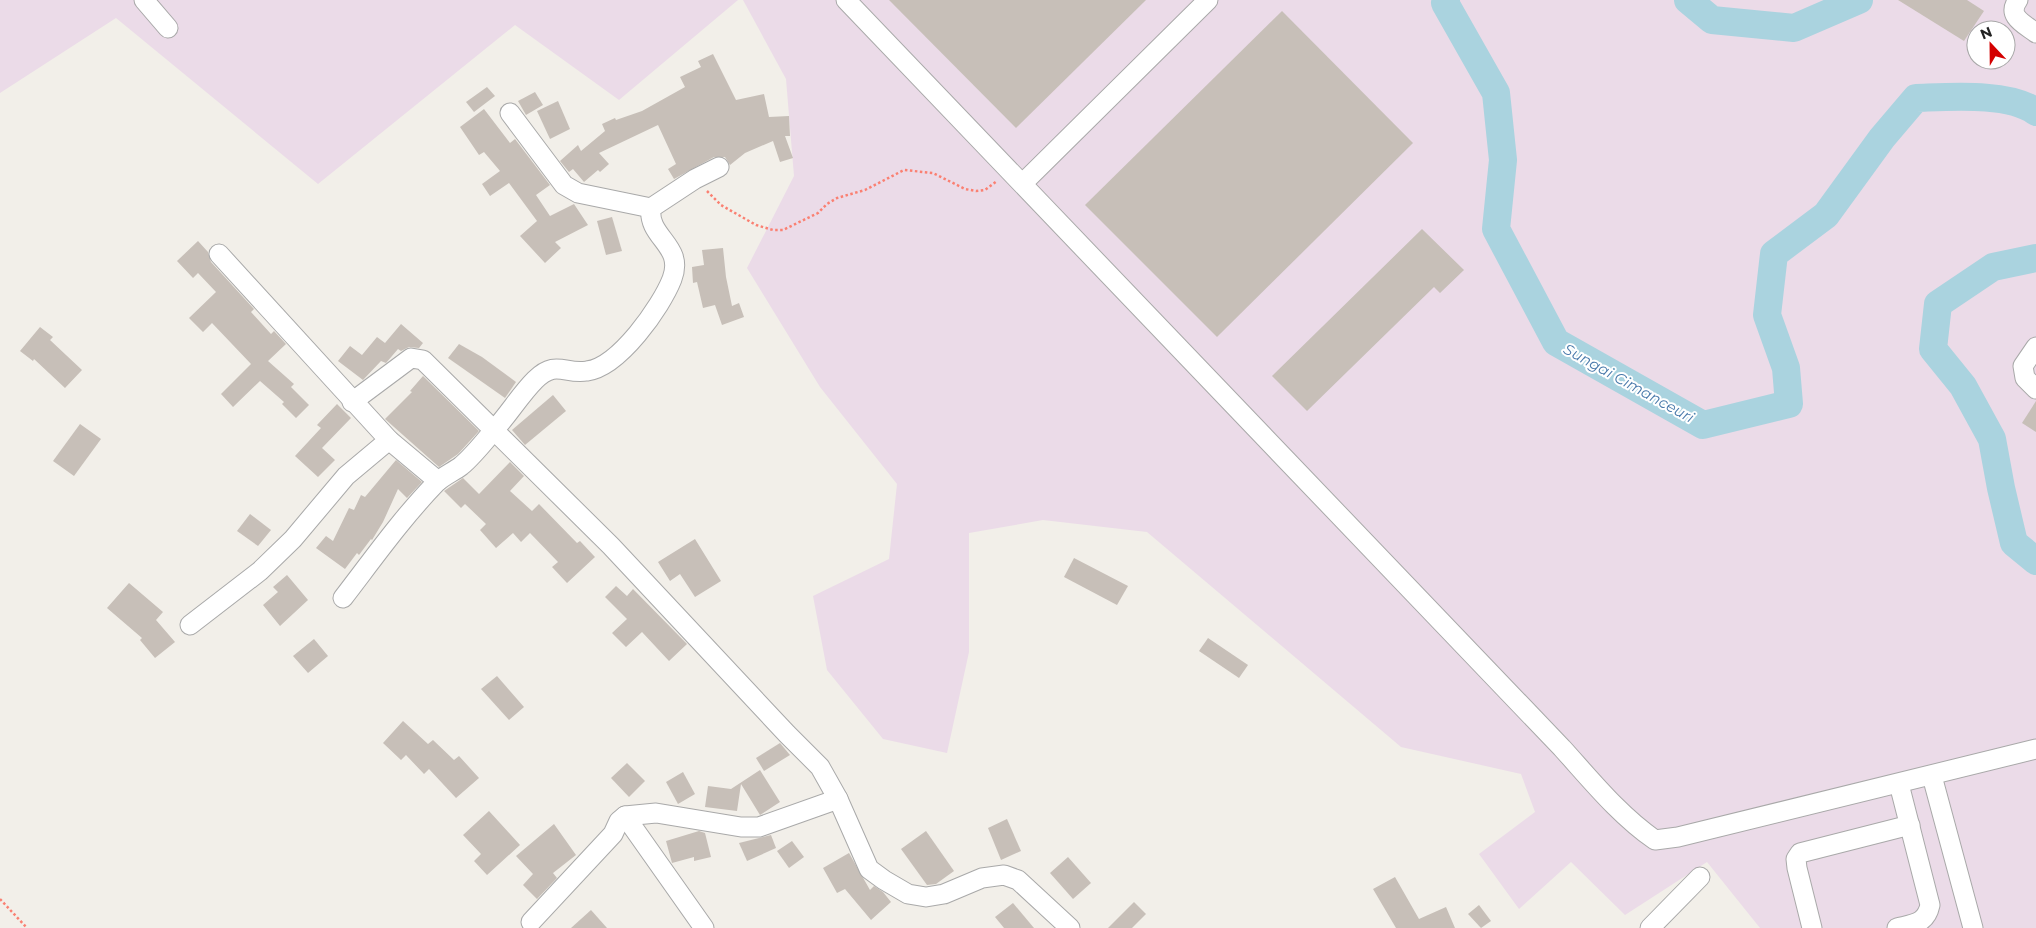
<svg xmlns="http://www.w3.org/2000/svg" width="2036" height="928" font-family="Montserrat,sans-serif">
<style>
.industrial{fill:#ebdbe8;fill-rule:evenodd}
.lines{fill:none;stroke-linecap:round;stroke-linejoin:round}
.river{stroke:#aad3df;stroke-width:28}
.building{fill:#c7bfb8}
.minor-casing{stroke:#a9a9a9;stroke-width:21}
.path{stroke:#fa8072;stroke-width:2.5;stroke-dasharray:2.5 2.5;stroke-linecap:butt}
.minor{stroke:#fff;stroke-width:19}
.labels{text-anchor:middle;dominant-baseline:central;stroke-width:4;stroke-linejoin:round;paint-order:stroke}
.water-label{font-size:15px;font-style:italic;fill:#4a7aab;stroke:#fff}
</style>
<rect width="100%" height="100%" fill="#f2efe9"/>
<g class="industrial">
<polygon points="0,0 738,0 619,100 515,25 318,184 116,18 0,93"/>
<path d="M743 0H2036V928H1760L1707 862 1625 915 1571 862 1519 909 1479 854 1535 812 1521 774 1401 747 1147 532 1043 520 969 533V652L947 753 883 739 827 670 813 596 889 559 897 484 820 387 747 268 794 176 786 79ZM1976 30H2006V60H1976Z"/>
</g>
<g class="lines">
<g class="river">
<path d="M1446 0 1445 3 1496 93 1503 160 1496 229 1556 342 1703 425 1789 404 1786 368 1767 315 1774 254 1826 215 1882 138 1916 98C1949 97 2010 92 2036 112"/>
<polyline points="1688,0 1712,20 1794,28 1859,0"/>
<polyline points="2036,258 1993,267 1938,304 1933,349 1963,386 1992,439 2001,488 2014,543 2036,561"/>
</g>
</g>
<g class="building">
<polygon points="889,0 1146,0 1016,128"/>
<polygon points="1898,0 1967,0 1984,11 1964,41"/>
<polygon points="1282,11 1413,143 1217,337 1085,205"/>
<polygon points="713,54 736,100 764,94 769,117 789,116 790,136 785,136 793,158 780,162 773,141 745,153 730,165 725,157 714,157 674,179 668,169 676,164 658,125 599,153 609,164 600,172 598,170 584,182 573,169 569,172 560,161 578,145 581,151 605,131 602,124 615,118 616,120 642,111 685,87 680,77 701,67 698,61"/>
<polygon points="487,87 495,96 474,112 466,102"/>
<polygon points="535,92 543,105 526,115 518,101"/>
<polygon points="558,101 570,129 550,139 537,111"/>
<polygon points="484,109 510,143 515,139 550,185 536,195 550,216 574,204 588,225 555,242 561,248 545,263 520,236 537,221 509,183 490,196 482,184 500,171 484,152 479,155 460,127"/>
<polygon points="612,217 622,251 606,255 597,221"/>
<polygon points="1422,229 1464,270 1440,293 1434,287 1307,411 1272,376"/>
<polygon points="198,241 208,252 211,262 254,309 251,312 271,334 274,331 286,344 268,361 294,384 291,387 309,405 296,418 282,404 284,402 260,381 233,407 221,394 251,364 212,323 203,332 189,318 216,292 198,273 193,278 177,261"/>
<polygon points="723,248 726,277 732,306 739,303 744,317 722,325 715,305 703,308 697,282 693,283 692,267 704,265 702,250"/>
<polygon points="401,324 423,343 419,348 409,347 401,351 398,349 386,363 381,361 363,380 338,361 350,346 362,355 377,337 385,343"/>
<polygon points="40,327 53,337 50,340 82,370 65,388 34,359 33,361 20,351"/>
<polygon points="459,344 482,357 516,382 505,398 448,358"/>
<polygon points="423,376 479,431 458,454 439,467 385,419 412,392 410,391"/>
<polygon points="553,395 566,411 525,445 512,430"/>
<polygon points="2036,401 2036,432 2022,423"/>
<polygon points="337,404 351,418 322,448 335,460 318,477 295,456 321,428 317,425"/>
<polygon points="80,424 101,439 74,476 53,461"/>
<polygon points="396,460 422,482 407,498 398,489 383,522 372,540 371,539 359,555 357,553 345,569 316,548 326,536 333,541 349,508 354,510 361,495 365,497"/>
<polygon points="510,462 524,476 510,491 532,511 539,504 577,543 580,541 595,557 567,583 552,567 558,562 530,533 521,542 513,533 496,548 480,530 486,524 465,504 461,508 444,491 463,478 479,494"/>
<polygon points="250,514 271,530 258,546 237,531"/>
<polygon points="695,539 721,581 695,597 680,574 670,581 658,562"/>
<polygon points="1074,558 1128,586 1117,605 1064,577"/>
<polygon points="287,575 308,600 280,626 263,605 278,592 273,587"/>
<polygon points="129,583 163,612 156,620 175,642 155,658 140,640 142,638 107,608"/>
<polygon points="616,586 627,596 633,589 687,644 669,661 642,632 626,647 612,633 627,619 605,597"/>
<polygon points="1208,638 1248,665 1239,678 1199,651"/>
<polygon points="314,639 328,656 308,673 293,656"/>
<polygon points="497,676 524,707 509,720 481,689"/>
<polygon points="403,721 428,744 433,740 454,760 459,756 479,778 456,798 429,769 424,774 406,755 401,760 383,743"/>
<polygon points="780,743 790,755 764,771 756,758"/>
<polygon points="627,763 645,781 629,797 611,778"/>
<polygon points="760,770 780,802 760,815 741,784 737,811 705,807 708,786 731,789"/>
<polygon points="683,772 695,794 678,804 666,782"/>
<polygon points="489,811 520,845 487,875 474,861 481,854 463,835"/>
<polygon points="1007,819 1021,851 1001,860 988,828"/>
<polygon points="554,824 576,855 553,873 557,878 537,899 523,885 533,874 516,856"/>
<polygon points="699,831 705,833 711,857 694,861 694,857 672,863 666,841"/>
<polygon points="926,831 954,871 936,884 927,885 901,849"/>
<polygon points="771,835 776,848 747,861 739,843"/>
<polygon points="792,841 804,857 789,868 777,851"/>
<polygon points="849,853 870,890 874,886 883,892 891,902 871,920 845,889 837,893 823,868"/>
<polygon points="1068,857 1091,883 1073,899 1050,873"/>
<polygon points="1395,877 1419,919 1446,907 1455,928 1396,928 1373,889"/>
<polygon points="1134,902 1146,914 1132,928 1108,928"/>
<polygon points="1013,903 1034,928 1004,928 995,917"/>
<polygon points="1479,905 1491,921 1481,928 1468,914"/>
<polygon points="591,910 607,928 571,928"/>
</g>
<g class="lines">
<defs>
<g id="minor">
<polyline points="144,0 168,28"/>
<path d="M846 0 1562 748C1591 780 1619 815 1655 840L1678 837 2036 749"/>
<path d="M2018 0C2006 16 2024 24 2036 33"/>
<polyline points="510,113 564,185 578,193 651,208"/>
<polyline points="1023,183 1208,0"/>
<polyline points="2036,347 2023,366 2025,378 2036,389"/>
<polyline points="352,402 411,358 423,360 611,546 787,734 820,767 838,799 869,869 884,880 908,894 926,897 944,894 982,878 1004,875 1018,880 1070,928"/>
<polyline points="389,440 438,481"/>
<path d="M343 598C373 559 402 518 436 483 443 476 453 472 461 466 473 456 484 442 494 430 509 414 520 395 535 380 556 359 565 375 587 371 619 367 661 307 672 279 685 245 647 238 651 208L695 179 719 167"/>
<polyline points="190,625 260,571 293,539 346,476 389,440 219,254"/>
<polyline points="1932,776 1973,928"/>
<polyline points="625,816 704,928"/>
<polyline points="531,922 613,834 619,821 625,816 656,813 741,827 759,827 838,799"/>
<polyline points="1650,928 1700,877"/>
<polyline points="1812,928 1797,868 1796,859 1800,853 1910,825"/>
<path d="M1897 928C1913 924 1926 924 1930 905L1899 784"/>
</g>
</defs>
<use href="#minor" class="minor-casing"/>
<g class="path">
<polyline points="707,191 721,205 756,225 773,230 783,230 818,213 827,204 837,198 865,190 904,170 933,173 965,189 976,191 985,190 997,181"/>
<polyline points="0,899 27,928"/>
</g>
<use href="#minor" class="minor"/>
</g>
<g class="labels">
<g class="water-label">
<text transform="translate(1629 383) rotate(29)">Sungai Cimanceuri</text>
</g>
</g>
<g transform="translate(1991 45) rotate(338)"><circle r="24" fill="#ffffff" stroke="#a7a7a7"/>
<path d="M0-4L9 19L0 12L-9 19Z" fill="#d40000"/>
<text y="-8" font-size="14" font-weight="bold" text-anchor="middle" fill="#222222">N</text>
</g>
</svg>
